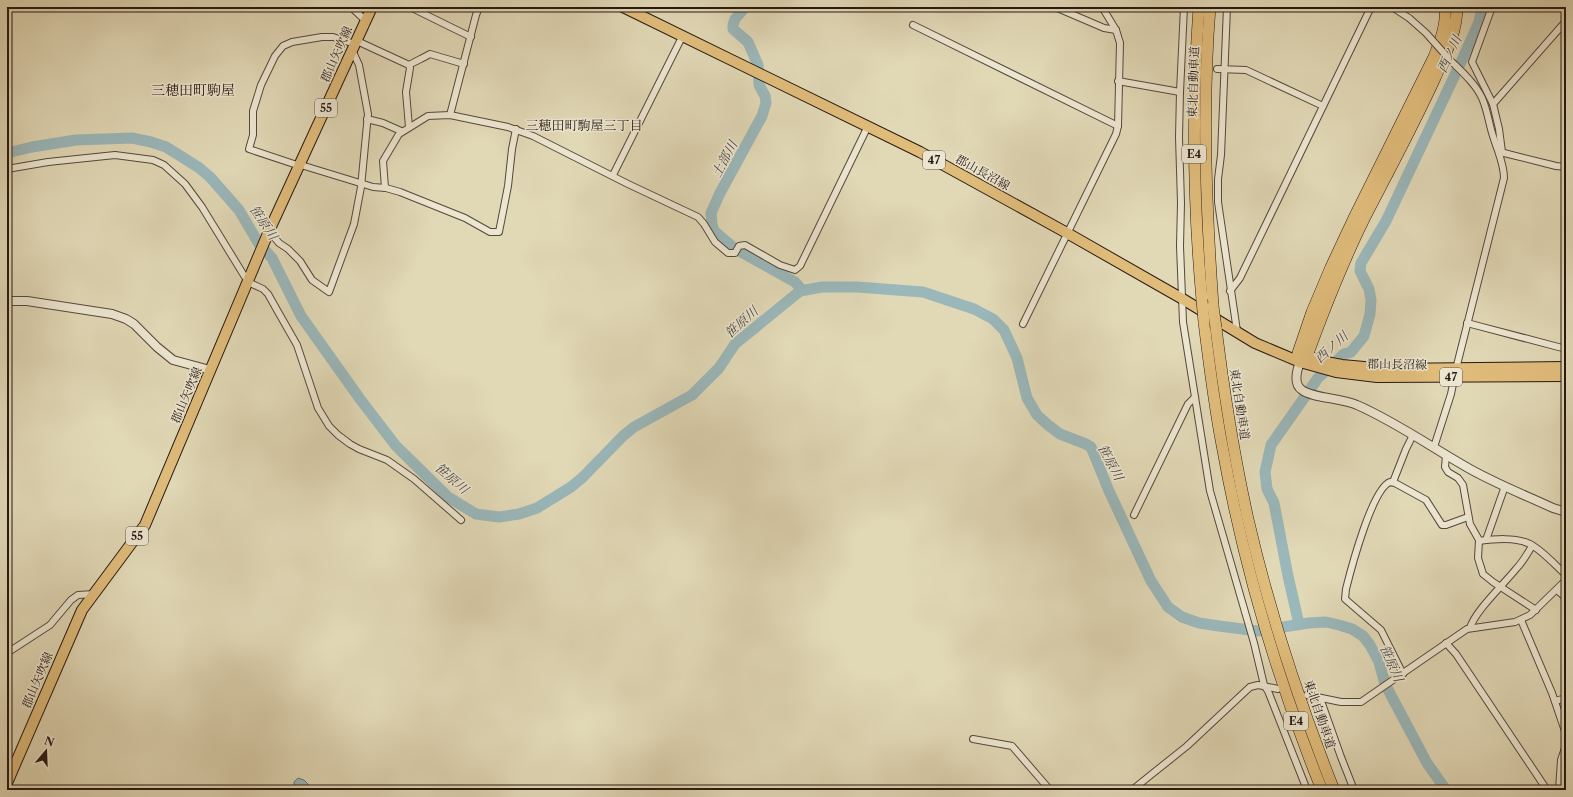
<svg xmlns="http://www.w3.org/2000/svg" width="1573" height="797" font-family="'Libre Caslon Text','Noto Serif JP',serif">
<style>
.water{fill:#9ab7ba;stroke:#6c7777}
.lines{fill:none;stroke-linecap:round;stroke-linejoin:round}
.river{stroke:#9ab7ba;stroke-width:11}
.minor-casing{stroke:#55483b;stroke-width:8}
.tertiary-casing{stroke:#55483b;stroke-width:10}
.primary-casing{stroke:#261812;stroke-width:12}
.motorway-casing{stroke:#261812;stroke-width:12}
.minor{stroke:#ece6d0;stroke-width:6}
.tertiary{stroke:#ece6d0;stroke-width:8}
.primary{stroke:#e0bc7b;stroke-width:10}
.motorway{stroke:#e0bc7b;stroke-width:11}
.minor-bridge-casing{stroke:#55483b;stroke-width:8;stroke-linecap:butt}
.motorway-bridge-casing{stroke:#261812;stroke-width:12;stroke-linecap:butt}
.minor-bridge{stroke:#ece6d0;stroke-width:6}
.motorway-bridge{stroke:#e0bc7b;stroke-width:11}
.labels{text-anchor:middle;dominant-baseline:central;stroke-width:3;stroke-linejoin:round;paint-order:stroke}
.shield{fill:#ece6d0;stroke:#61564b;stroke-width:1}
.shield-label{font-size:11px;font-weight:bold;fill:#261812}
.street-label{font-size:12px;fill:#261812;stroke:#ece6d0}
.water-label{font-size:13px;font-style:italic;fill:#494844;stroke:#ece6d0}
.neighbourhood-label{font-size:13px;fill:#261812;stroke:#ece6d0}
.quarter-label{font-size:14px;fill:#261812;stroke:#ece6d0}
</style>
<rect width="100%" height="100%" fill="#e1d8b6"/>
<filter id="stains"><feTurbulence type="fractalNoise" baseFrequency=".005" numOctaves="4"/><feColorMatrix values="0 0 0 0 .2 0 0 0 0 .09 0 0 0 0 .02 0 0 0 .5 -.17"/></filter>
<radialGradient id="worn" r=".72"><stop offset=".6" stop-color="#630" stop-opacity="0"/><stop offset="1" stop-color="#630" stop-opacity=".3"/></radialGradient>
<polygon class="water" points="298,778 304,780 314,790 294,790 294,782"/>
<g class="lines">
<g class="river">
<polyline points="742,7 742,11 735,19 733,25 733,29 748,42 758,65 759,85 765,96 766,103 762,116 720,193 711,213 712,225 714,231 734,248 795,282 800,288 800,291"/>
<polyline points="7,153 32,147 76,140 132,138 151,142 166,147 198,167 210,177 239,210 259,244 272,258 301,316 360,399 396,446 448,497 476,514 499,517 519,514 537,508 571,487 582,478 623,436 634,427 692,395 719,368 735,344 800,291 822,287 857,287 923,292 974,309 993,319 1004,330 1017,358 1027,398 1037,415 1048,425 1060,434 1086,444 1091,447 1109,491 1151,581 1168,607 1182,617 1199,623 1219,626 1258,631 1309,623 1326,622 1339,625 1352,629 1363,636 1370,645 1379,662 1385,684 1427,763 1446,790"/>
<polyline points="1299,624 1288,576 1274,503 1267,489 1265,472 1271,445 1318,378 1344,354 1351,352 1364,336 1370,314 1371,300 1369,289 1360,271 1361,263 1386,221 1461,62 1479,22 1482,7"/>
</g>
<defs>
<g id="minor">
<polyline points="351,7 365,20"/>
<polyline points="410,7 471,37"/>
<polyline points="1055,7 1104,28 1116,30"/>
<polyline points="1184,7 1180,92 1179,137 1181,203 1180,246 1183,322 1210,491 1254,643 1264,685 1268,691 1307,790"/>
<polyline points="1227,7 1221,155 1218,179 1218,202 1237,331"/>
<polyline points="1392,7 1409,18"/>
<polyline points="1492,7 1472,62 1493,104 1499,129 1502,152"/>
<polyline points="913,25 1118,126"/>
<polyline points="357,41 409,65 410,68 406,92 409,127"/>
<polyline points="355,44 333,37 322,37 292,42 283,46 275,56 261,85 253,111 253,135 249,149 297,165 301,165 373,187 386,188 400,192 465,218 490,232 499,232 508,186 512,149 516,129"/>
<path d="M409 65C416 61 423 58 430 54L464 64"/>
<polyline points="1217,69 1246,70 1323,106"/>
<polyline points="1118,81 1180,92"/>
<polyline points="1493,104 1566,21"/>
<polyline points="450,115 476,15 479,7"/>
<polyline points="367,119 383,123 401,131"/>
<polyline points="1500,152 1556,166 1566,167"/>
<polyline points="7,169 48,162 115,155 153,160 164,165 185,184 202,207 248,282 263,289 268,294 277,310 297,345 318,408 329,426 338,435 350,444 359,449 387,460 414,479 461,520"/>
<polyline points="613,175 682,37"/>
<polyline points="385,188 383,161 399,134 428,116 450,115 508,127 533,136 628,184 698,217 704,224 715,242 728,253 735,253 739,246 745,245 780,265 795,270 800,266 868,126"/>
<polyline points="269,231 279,243 288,249 300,261 312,280 329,292 354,224 361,187 368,114 359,65 352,50"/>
<polyline points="1230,291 1240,278 1371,7"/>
<polyline points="1467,323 1566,349"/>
<polyline points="1023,324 1116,134 1118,126 1120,43 1116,30 1102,7"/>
<path d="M1434 447 1451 394 1456 369 1504 178C1504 164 1498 152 1494 139 1489 126 1488 111 1482 98 1475 83 1461 71 1450 60"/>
<polyline points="1446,455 1445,467 1448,472 1458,478 1463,485 1470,524 1479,540 1478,558 1483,574 1493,582 1536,610"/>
<polyline points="1393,482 1406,449 1413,435"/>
<polyline points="1134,515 1188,404 1195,397"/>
<polyline points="1486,540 1505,486"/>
<path d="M1479 541C1495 539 1515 537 1530 544 1543 551 1555 565 1566 575"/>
<polyline points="1557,590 1566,598"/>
<polyline points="1521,620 1552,693 1566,734"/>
<path d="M1470 628C1475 611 1504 584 1516 569 1523 562 1527 554 1532 546"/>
<polyline points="1446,643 1456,654 1547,790"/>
<polyline points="7,653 50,625 71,600 78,595 94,594"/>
<path d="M1403 674 1381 630 1345 599 1346 589C1351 569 1372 489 1390 482L1395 483 1426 500 1442 525H1446L1468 517"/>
<polyline points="1307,695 1341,702 1361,702 1467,629 1515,622 1530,615 1566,580"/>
<polyline points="1320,698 1341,757 1354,790"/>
<polyline points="1555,701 1566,698"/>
<polyline points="973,739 1012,746 1050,790"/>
<polyline points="1132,790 1187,746 1250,687 1258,685 1278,689"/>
<polyline points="1559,790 1561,760 1566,745"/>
</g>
<g id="tertiary">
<polyline points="7,301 27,301 112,314 126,319 134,324 157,347 173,360 210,370"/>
<path d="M1300 362C1297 370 1293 384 1302 390 1312 398 1342 398 1357 405 1394 421 1428 445 1463 465 1491 482 1523 494 1553 508L1566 512"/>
</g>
<g id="primary">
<polyline points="623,7 920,152 1067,233 1181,298 1255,343 1300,362 1336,372 1377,377 1566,376"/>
<polyline points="1301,354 1326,362 1342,365 1386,369 1566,367"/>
<polyline points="7,783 82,610 145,525 269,231 372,7"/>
</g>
<g id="motorway">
<path d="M1199 7C1192 105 1193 202 1202 300"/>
<path d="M1210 7C1202 108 1206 205 1213 306"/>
<path d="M1445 7C1447 25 1440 41 1434 57L1353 220 1331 267 1312 312 1298 353 1300 362 1307 356C1325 307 1344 258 1368 211 1391 167 1414 124 1435 78 1445 55 1457 33 1457 7"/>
<path d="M1204 322C1209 363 1214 404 1222 445 1243 563 1277 679 1322 790"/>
<path d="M1216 328C1224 393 1234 456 1248 519 1269 611 1299 702 1334 790"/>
</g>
</defs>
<use href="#minor" class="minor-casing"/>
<use href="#tertiary" class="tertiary-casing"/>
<use href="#primary" class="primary-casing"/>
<use href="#motorway" class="motorway-casing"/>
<use href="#minor" class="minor"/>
<use href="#tertiary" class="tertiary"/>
<use href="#primary" class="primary"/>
<use href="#motorway" class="motorway"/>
<defs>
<polyline id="minor-bridge" points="1409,18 1426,33 1450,60"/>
<g id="motorway-bridge">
<polyline points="1202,300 1204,322"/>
<polyline points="1213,306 1216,328"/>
</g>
</defs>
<use href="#minor-bridge" class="minor-bridge-casing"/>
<use href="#motorway-bridge" class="motorway-bridge-casing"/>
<use href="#minor-bridge" class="minor-bridge"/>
<use href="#motorway-bridge" class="motorway-bridge"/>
</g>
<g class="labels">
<g class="shield">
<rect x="315" y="99" width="22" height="18" rx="3"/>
<rect x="1182" y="145" width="24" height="18" rx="3"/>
<rect x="923" y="151" width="22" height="18" rx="3"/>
<rect x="1440" y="368" width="22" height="18" rx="3"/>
<rect x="126" y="527" width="22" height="18" rx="3"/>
<rect x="1284" y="712" width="24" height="18" rx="3"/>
</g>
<g class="shield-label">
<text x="326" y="108">55</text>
<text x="1194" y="154">E4</text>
<text x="934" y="160">47</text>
<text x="1451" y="377">47</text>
<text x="137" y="536">55</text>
<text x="1296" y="721">E4</text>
</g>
<g class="street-label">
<text transform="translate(336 54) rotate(-66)">郡山矢吹線</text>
<text transform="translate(1193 82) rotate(-88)">東北自動車道</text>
<text transform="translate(983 172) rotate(29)">郡山長沼線</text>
<text transform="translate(1397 364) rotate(1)">郡山長沼線</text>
<text transform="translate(186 395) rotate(-67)">郡山矢吹線</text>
<text transform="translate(1240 404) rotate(81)">東北自動車道</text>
<text transform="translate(37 680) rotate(-67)">郡山矢吹線</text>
<text transform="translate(1320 714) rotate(71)">東北自動車道</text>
</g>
<g class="water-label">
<text transform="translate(1449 54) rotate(-65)">西ノ川</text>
<text transform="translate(724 159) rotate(-62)">土部川</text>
<text transform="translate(264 222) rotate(56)">笹原川</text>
<text transform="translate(741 322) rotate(-42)">笹原川</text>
<text transform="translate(1331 347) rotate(-42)">西ノ川</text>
<text transform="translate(1111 462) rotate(62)">笹原川</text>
<text transform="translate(452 478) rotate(41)">笹原川</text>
<text transform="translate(1392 663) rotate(66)">笹原川</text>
</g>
<g class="neighbourhood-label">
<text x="584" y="125">三穂田町駒屋三丁目</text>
</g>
<g class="quarter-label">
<text x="193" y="90">三穂田町駒屋</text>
</g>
</g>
<rect width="1573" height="797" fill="none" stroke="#e1d8b6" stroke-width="24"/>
<rect x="8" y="8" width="1557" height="781" fill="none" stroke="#261812" stroke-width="2"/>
<rect x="12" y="12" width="1549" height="773" fill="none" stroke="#261812"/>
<g transform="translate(46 751) rotate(19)" stroke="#ece6d0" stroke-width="3" paint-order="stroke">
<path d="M0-3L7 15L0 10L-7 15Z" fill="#261812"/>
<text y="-6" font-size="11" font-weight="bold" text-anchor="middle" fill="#261812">N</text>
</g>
<rect width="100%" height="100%" filter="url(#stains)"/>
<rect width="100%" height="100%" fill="url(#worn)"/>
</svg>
